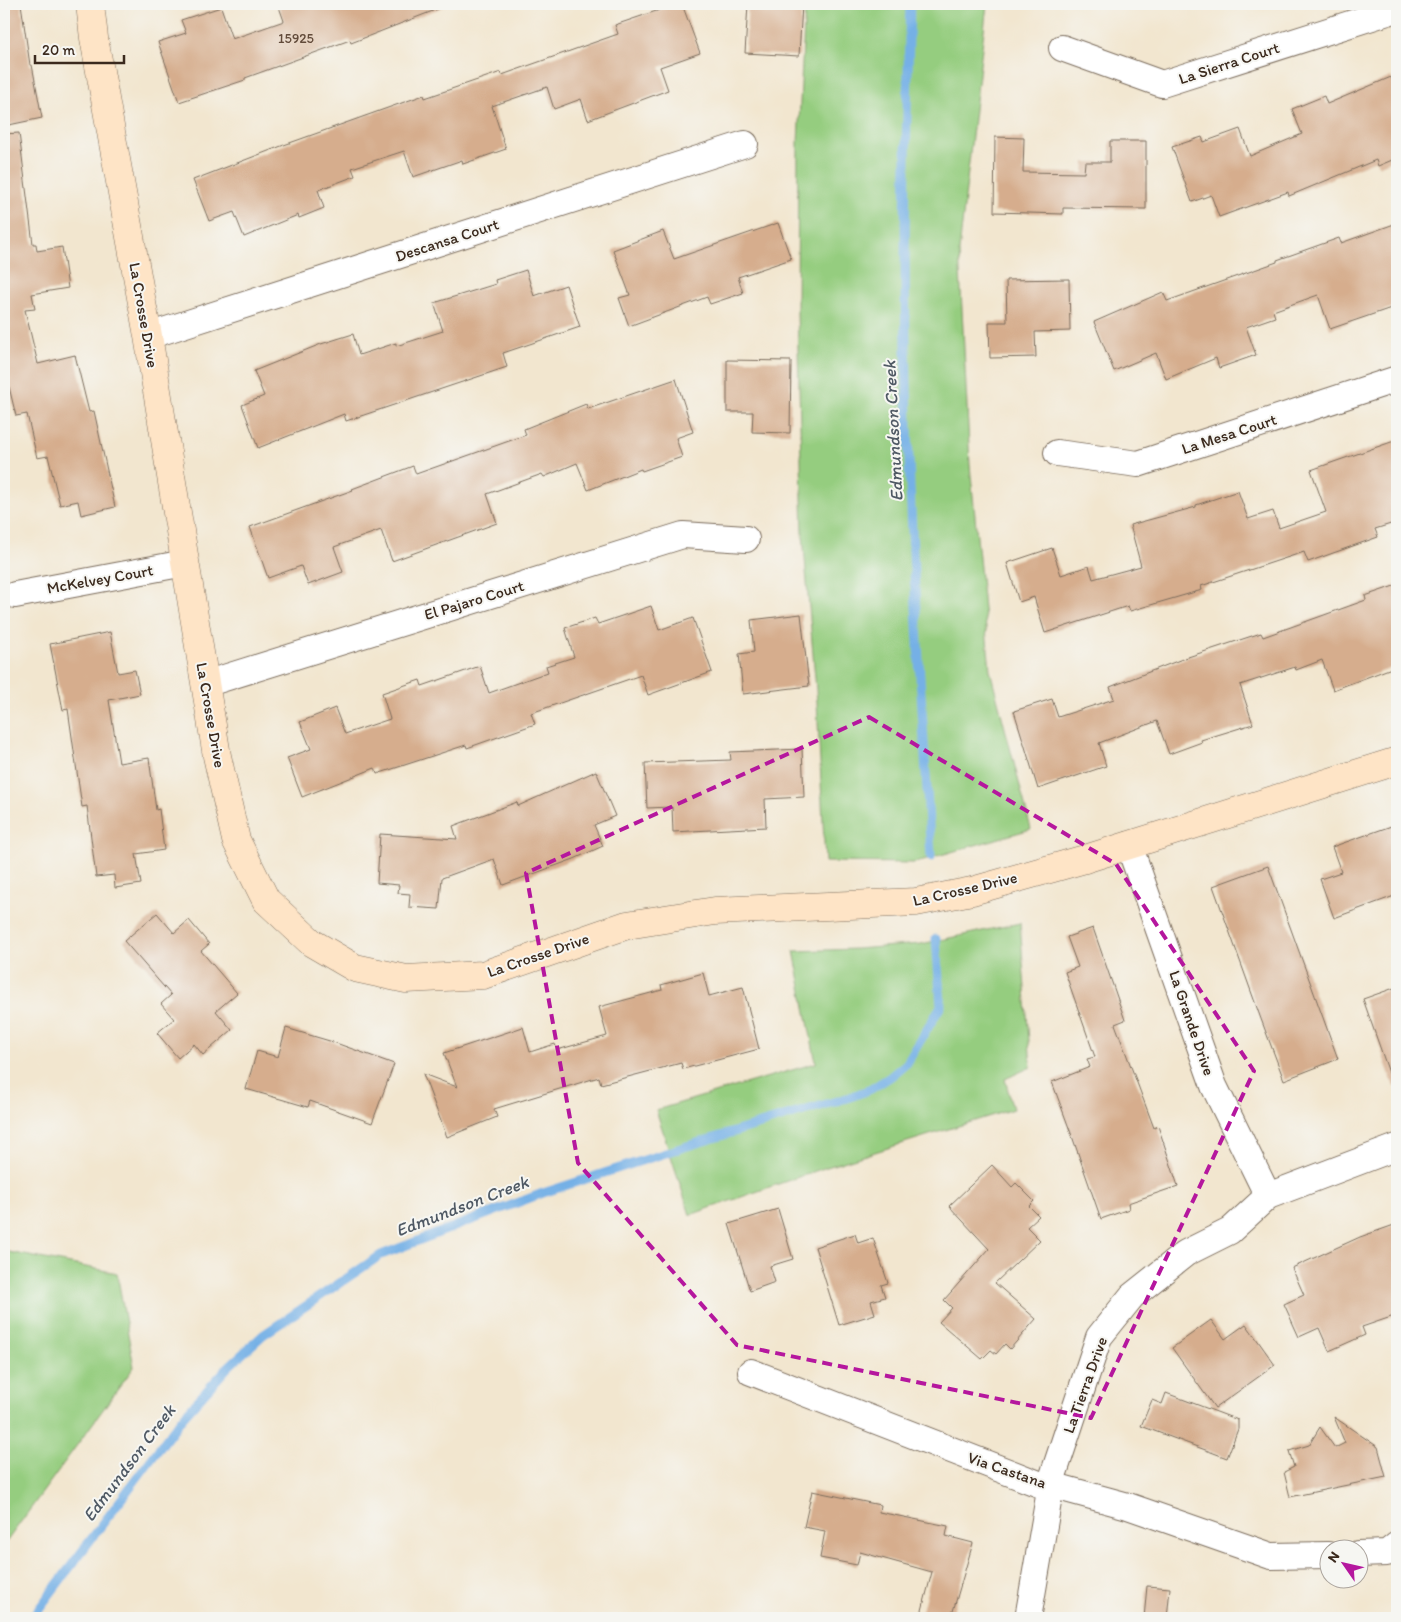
<svg xmlns="http://www.w3.org/2000/svg" width="1401" height="1622" font-family="Itim,sans-serif">
<style>
.green{fill:#95cd7f;stroke:#687c4e}
.lines{fill:none;stroke-linecap:round;stroke-linejoin:round}
.stream{stroke:#75b0e6;stroke-width:9}
.building{fill:#d6ad8d}
.street-casing{stroke:#7b6c5c;stroke-width:28}
.secondary-casing{stroke:#7b6c5c;stroke-width:29}
.street{stroke:#fff;stroke-width:26}
.secondary{stroke:#fee4c6;stroke-width:28}
.marked{fill:none;stroke:#b5179e;stroke-width:4;stroke-dasharray:10 6;stroke-linejoin:round}
.labels{text-anchor:middle;dominant-baseline:central;stroke-width:4;stroke-linejoin:round;paint-order:stroke}
.number-label{font-size:14px;fill:#624b3a}
.street-label{font-size:16px;fill:#3b2a1e;stroke:#f6f6f2}
.water-label{font-size:18px;font-style:italic;fill:#4f5964;stroke:#f6f6f2}
</style>
<rect width="100%" height="100%" fill="#f6f6f2"/>
<filter id="ink" filterUnits="userSpaceOnUse"><feTurbulence type="fractalNoise" baseFrequency=".02" numOctaves="2"/><feDisplacementMap in="SourceGraphic" scale="10" xChannelSelector="R" yChannelSelector="G"/><feConvolveMatrix kernelMatrix="1 2 1 2 8 2 1 2 1" color-interpolation-filters="sRGB"/></filter>
<filter id="wash" filterUnits="userSpaceOnUse"><feTurbulence type="fractalNoise" baseFrequency=".0096" numOctaves="4" result="noise"/><feDisplacementMap in="SourceGraphic" scale="20" xChannelSelector="R" yChannelSelector="G"/><feGaussianBlur stdDeviation="1.12" result="paint"/><feColorMatrix in="noise" values="0 0 0 0 0 0 0 0 0 0 0 0 0 0 0 0 0 1.4 0 .05"/><feComposite in="paint" operator="in"/></filter>
<g filter="url(#wash)">
<rect width="100%" height="100%" fill="#f2e6cf"/>
<g class="green">
<polygon points="805,4 987,4 959,251 970,465 990,670 1031,829 913,863 825,862 817,702 803,535 797,312 798,143"/>
<polygon points="1020,923 1031,1067 1005,1079 1013,1109 827,1167 690,1215 656,1110 816,1063 794,951 856,949 921,944"/>
<polygon points="4,1251 117,1273 134,1367 4,1545"/>
</g>
<g class="lines">
<g class="stream">
<path d="M910 4C906 131 903 258 907 386 910 543 922 700 931 857"/>
<polyline points="32,1618 182,1418 228,1367 263,1335 381,1255 543,1193 684,1147 850,1097 871,1089 890,1077 907,1063 941,1006 936,939"/>
</g>
</g>
<g id="blocks">
<g class="building">
<polygon points="4,4 21,4 30,65 32,65 42,118 4,126"/>
<polygon points="278,4 448,4 448,5 351,43 350,40 245,78 245,80 179,102 158,42 186,33 181,20 221,7 232,39 284,21"/>
<polygon points="677,4 682,4 700,53 660,67 668,90 588,120 581,99 554,109 547,87 492,106 506,149 463,164 462,160 413,177 404,151 352,168 355,176 318,190 324,208 299,218 298,215 244,237 234,212 209,221 193,180 284,145 424,95 425,98 501,72 502,75 618,34 615,25"/>
<polygon points="748,4 802,4 799,56 745,53"/>
<polygon points="1391,77 1397,92 1397,158 1378,166 1376,160 1289,196 1288,192 1219,217 1211,195 1192,202 1172,147 1202,137 1204,142 1240,129 1250,156 1302,134 1292,109 1324,96 1327,104"/>
<polygon points="19,133 33,244 36,244 37,251 62,247 68,288 32,294 35,309 25,310 38,364 75,355 89,412 94,411 115,507 81,515 78,501 60,505 48,456 37,458 27,414 16,416 4,366 4,134"/>
<polygon points="995,137 1024,138 1023,172 1084,173 1085,162 1110,162 1110,141 1146,141 1146,209 1063,208 1063,214 994,212"/>
<polygon points="778,223 791,259 738,277 743,293 710,304 707,297 629,326 619,298 630,295 613,250 663,231 674,259"/>
<polygon points="1397,223 1397,306 1330,329 1318,295 1273,311 1275,317 1246,327 1256,355 1219,368 1216,358 1166,379 1156,353 1114,371 1094,322 1163,292 1167,301 1277,262 1277,260 1339,238 1341,243"/>
<polygon points="526,270 534,296 566,285 580,327 503,353 507,367 346,421 344,414 258,448 242,405 264,396 254,371 321,344 353,334 359,355 396,343 396,346 443,331 434,303 496,284 495,280"/>
<polygon points="1069,279 1070,331 1035,332 1036,357 990,358 989,322 1007,322 1006,280"/>
<polygon points="727,360 791,361 790,433 752,432 753,412 727,412"/>
<polygon points="676,379 693,432 676,438 682,457 642,471 641,469 588,490 577,463 544,477 542,474 487,494 497,523 392,561 381,530 334,547 343,572 308,585 301,566 268,578 250,527 353,490 352,489 413,466 416,474 526,435 524,429 586,404 588,409"/>
<polygon points="1397,440 1397,522 1375,529 1378,537 1308,562 1304,552 1201,586 1202,590 1130,611 1128,606 1045,633 1034,597 1019,602 1007,563 1052,548 1061,575 1089,566 1093,579 1141,566 1130,525 1196,507 1196,505 1238,491 1248,519 1273,511 1279,528 1326,512 1311,470"/>
<polygon points="1397,585 1397,666 1333,690 1322,660 1296,670 1295,667 1240,685 1253,724 1201,740 1202,742 1169,754 1157,721 1099,743 1106,766 1038,789 1014,711 1052,699 1058,717 1114,699 1110,687 1185,658 1261,633 1263,637 1366,600 1365,596"/>
<polygon points="651,606 659,630 693,618 712,672 648,695 641,675 531,713 535,724 467,748 466,745 377,774 375,768 302,797 287,758 311,749 300,722 335,708 345,734 390,719 382,693 420,680 422,686 480,666 489,693 548,672 546,666 574,657 565,628 595,618 598,624"/>
<polygon points="801,614 809,686 743,694 739,654 754,652 751,620"/>
<polygon points="110,632 118,673 135,670 140,694 109,700 119,763 149,758 156,810 159,809 164,850 136,854 141,884 115,888 114,875 96,877 87,806 82,807 68,709 63,710 50,644"/>
<polygon points="802,749 804,797 765,799 766,827 673,832 672,807 647,808 645,763 731,760 730,752"/>
<polygon points="596,771 615,816 594,825 603,846 574,859 503,885 494,859 442,878 439,909 409,907 410,894 398,893 399,885 377,883 380,834 457,839 453,826 517,802 518,806"/>
<polygon points="1397,824 1397,895 1334,918 1320,879 1341,872 1332,847"/>
<polygon points="1268,866 1338,1059 1284,1080 1261,1019 1213,886"/>
<polygon points="157,913 174,933 189,920 209,944 201,951 237,993 216,1011 232,1030 203,1055 194,1044 178,1058 157,1033 174,1019 161,1004 171,995 124,941"/>
<polygon points="1093,928 1125,1020 1115,1024 1154,1128 1158,1126 1178,1186 1128,1203 1129,1209 1101,1219 1072,1136 1052,1082 1090,1067 1087,1059 1095,1057 1065,972 1078,967 1067,937"/>
<polygon points="703,973 709,996 743,987 759,1049 683,1069 681,1063 601,1084 599,1077 494,1109 497,1117 447,1137 423,1074 457,1087 444,1053 523,1027 530,1052 555,1044 557,1050 607,1036 599,1007 662,990 661,985"/>
<polygon points="1397,987 1397,1086 1394,1087 1363,999"/>
<polygon points="286,1028 333,1042 394,1064 372,1123 310,1101 308,1107 246,1089 257,1051 278,1057"/>
<polygon points="992,1165 1012,1187 1016,1183 1034,1201 1029,1206 1039,1216 1027,1227 1040,1240 995,1283 1036,1319 1010,1349 1005,1344 996,1354 991,1350 982,1359 939,1322 952,1308 944,1300 989,1249 949,1206"/>
<polygon points="778,1209 793,1259 770,1266 775,1282 750,1291 729,1224"/>
<polygon points="1397,1224 1397,1315 1362,1327 1365,1335 1329,1351 1319,1328 1299,1337 1284,1304 1304,1295 1292,1268 1360,1237"/>
<polygon points="855,1234 858,1243 873,1238 888,1283 881,1285 885,1297 871,1301 875,1314 839,1325 815,1247"/>
<polygon points="1211,1320 1225,1339 1246,1324 1275,1365 1215,1408 1172,1348"/>
<polygon points="1166,1393 1238,1420 1238,1429 1227,1458 1141,1426 1152,1400 1162,1404"/>
<polygon points="1334,1417 1378,1447 1386,1477 1290,1497 1284,1472 1294,1467 1289,1451 1309,1445 1320,1427 1335,1448 1345,1443"/>
<polygon points="812,1491 880,1505 879,1512 948,1526 946,1536 973,1543 951,1618 920,1618 932,1572 860,1552 857,1565 820,1558 825,1531 804,1527"/>
<polygon points="1147,1586 1170,1588 1167,1618 1144,1618"/>
</g>
</g>
</g>
<g filter="url(#ink)">
<use href="#blocks" fill-opacity="0" stroke="#7b6c5c" stroke-width="1"/>
<g class="lines">
<defs>
<g id="street">
<polyline points="1062,48 1162,84 1397,9"/>
<polyline points="148,336 745,144"/>
<polyline points="1057,453 1138,464 1397,379"/>
<polyline points="15,595 185,563"/>
<polyline points="205,684 683,535 746,539"/>
<polyline points="1129,845 1214,1086 1268,1196"/>
<polyline points="751,1372 1049,1488 1051,1485 1128,1506 1271,1556 1328,1555"/>
<polyline points="1049,1488 1099,1337 1132,1296 1186,1253 1230,1231 1268,1196 1397,1147"/>
<polyline points="1358,1554 1387,1553 1397,1545"/>
<polyline points="1028,1618 1051,1485"/>
</g>
<polyline id="secondary" points="90,4 94,38 148,336 217,756 236,840 266,900 312,943 355,968 406,979 483,975 627,925 715,911 916,902 972,891 1085,859 1397,761"/>
</defs>
<use href="#street" class="street-casing"/>
<use href="#secondary" class="secondary-casing"/>
<use href="#street" class="street"/>
<use href="#secondary" class="secondary"/>
</g>
</g>
<path class="marked" d="M869 717 1116 864 1254 1071 1091 1418 737 1345 578 1163 526 873Z"/>
<g class="labels">
<g class="number-label">
<text x="296" y="38">15925</text>
</g>
<g class="street-label">
<text transform="translate(1229 63) rotate(-18)">La Sierra Court</text>
<text transform="translate(447 240) rotate(-18)">Descansa Court</text>
<text transform="translate(144 315) rotate(80)">La Crosse Drive</text>
<text transform="translate(1229 434) rotate(-18)">La Mesa Court</text>
<text transform="translate(100 579) rotate(-10)">McKelvey Court</text>
<text transform="translate(474 600) rotate(-17)">El Pajaro Court</text>
<text transform="translate(211 715) rotate(80)">La Crosse Drive</text>
<text transform="translate(965 889) rotate(-13)">La Crosse Drive</text>
<text transform="translate(538 955) rotate(-19)">La Crosse Drive</text>
<text transform="translate(1192 1023) rotate(71)">La Grande Drive</text>
<text transform="translate(1085 1385) rotate(-70)">La Tierra Drive</text>
<text transform="translate(1007 1470) rotate(19)">Via Castana</text>
</g>
<g class="water-label">
<text transform="translate(893 431) rotate(-93)">Edmundson Creek</text>
<text transform="translate(462 1206) rotate(-21)">Edmundson Creek</text>
<text transform="translate(129 1463) rotate(-53)">Edmundson Creek</text>
</g>
</g>
<rect width="1401" height="1622" fill="none" stroke="#f6f6f2" stroke-width="20"/>
<g transform="translate(1344 1564) rotate(304)"><circle r="24" fill="#f6f6f2" stroke="#aba49d"/>
<path d="M0-4L9 19L0 12L-9 19Z" fill="#b5179e"/>
<text y="-8" font-size="14" font-weight="bold" text-anchor="middle" fill="#3b2a1e">N</text>
</g>
<path d="M35 55v8h89v-8" fill="none" stroke="#3b2a1e" stroke-width="2.5"/>
<text x="42" y="55" font-size="15" fill="#3b2a1e" stroke="#f6f6f2" stroke-width="4" paint-order="stroke">20 m</text>
</svg>
